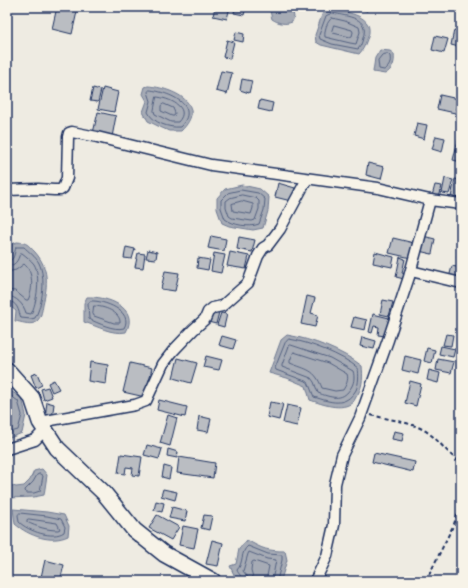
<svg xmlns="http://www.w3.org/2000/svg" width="468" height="588" font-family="'Balsamiq Sans',sans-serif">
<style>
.water{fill:#a6abb5;stroke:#6e7992}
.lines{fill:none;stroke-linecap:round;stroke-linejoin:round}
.shore{stroke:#536181;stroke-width:1}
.building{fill:#babdc2;stroke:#1b2f5e}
.minor-casing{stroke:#1b2f5e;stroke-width:13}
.secondary-casing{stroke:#1b2f5e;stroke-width:18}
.path{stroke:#1b2f5e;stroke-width:2;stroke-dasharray:4 3;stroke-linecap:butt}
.minor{stroke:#f7f3e8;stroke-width:10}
.secondary{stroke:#f7f3e8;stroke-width:15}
</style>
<rect width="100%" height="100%" fill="#eeebe2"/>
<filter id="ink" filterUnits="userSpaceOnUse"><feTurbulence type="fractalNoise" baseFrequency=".025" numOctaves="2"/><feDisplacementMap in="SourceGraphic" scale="8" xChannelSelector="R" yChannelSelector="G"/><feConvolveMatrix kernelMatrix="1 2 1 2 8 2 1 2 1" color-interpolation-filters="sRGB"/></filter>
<g filter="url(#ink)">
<g class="water">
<path d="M269 7H292L294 17 292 22C285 25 278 23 272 19Z"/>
<path d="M332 9C348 13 375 15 368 37 365 44 364 49 359 54L321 45 316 42 315 35 323 12Z"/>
<path d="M380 50 390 51 394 54C395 63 393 69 385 74L373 72 375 58Z"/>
<path d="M148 86C173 88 209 104 181 131H169L160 127 148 121 143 112 147 101 143 94 145 87Z"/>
<polygon points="242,185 260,189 269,197 268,211 263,228 253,230 229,226 222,223 217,209 217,198 225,189"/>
<path d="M17 242C28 243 27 244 35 252 49 268 48 285 43 304 42 311 41 320 34 323 29 325 21 322 15 321L16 311 7 304V259L10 255 12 244Z"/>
<path d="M87 297C106 296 140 307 126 332 112 335 97 326 84 322V303Z"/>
<path d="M287 335C312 339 343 351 362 366 363 376 363 385 358 394 356 396 355 400 353 402 342 412 322 404 310 400L306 386 287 378 269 373 281 340Z"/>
<polygon points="7,389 22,398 26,415 22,433 10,438 7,437"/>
<polygon points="42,469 47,475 44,495 34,497 7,498 7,484 16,487 24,486 30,480 34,471"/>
<path d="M13 509 47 512 64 515 69 526 68 536C51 544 29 536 15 524Z"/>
<path d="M247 540C262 549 268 551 285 551L287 560 281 580 240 581 235 577 230 566 236 564 239 549Z"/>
</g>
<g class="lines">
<g class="shore">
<path d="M333 13C348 17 370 17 363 38 362 42 361 46 358 49L332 44 320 39 319 35 326 16Z"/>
<path d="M332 18 345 21 359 27 360 32 356 44 350 43 325 37C324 31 327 21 332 18Z"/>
<polygon points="334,25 352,30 353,32 352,36 350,37 333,33 332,31"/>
<path d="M388 54 390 56C391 62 390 67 384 70L379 69 378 60 382 55Z"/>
<path d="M150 90C168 92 202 105 180 127 169 128 153 123 148 112L151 101 148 92Z"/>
<path d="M157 97C168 98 192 107 178 122H171L155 114 154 111Z"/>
<polygon points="164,104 173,108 175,113 174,116 172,116 161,111 161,106"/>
<path d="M241 190 258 193 265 199 264 210 259 224C249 228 233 225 225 219L221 208V200L228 193Z"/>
<polygon points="242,195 256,198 259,201 259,209 255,220 252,221 232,218 229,216 226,207 226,201 230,198"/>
<polygon points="242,201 253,204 253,208 251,214 233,211 232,204"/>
<path d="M7 261C15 261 14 253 16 247H24C28 251 36 257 39 263 46 278 43 303 35 318L31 319 21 318C18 310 18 302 7 301"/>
<path d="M7 266C15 266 18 261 20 253H22C26 256 31 260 34 264 41 275 37 303 31 314L26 313C24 305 16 296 7 296"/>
<path d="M7 272 16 270 24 264C34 272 33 290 28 300H26L15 291 7 290"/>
<path d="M91 301C103 300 134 311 124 328 114 331 98 323 89 319L88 304Z"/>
<path d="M94 306C103 306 121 312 120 323H114L94 316 93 314Z"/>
<path d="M289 339C309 342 342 355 358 368 359 375 359 383 356 390 345 408 331 402 314 397L308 382 276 370 275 368 285 343Z"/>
<path d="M291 345 330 358 353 371C355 377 354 384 350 389 342 402 330 397 318 393L314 382 311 378 282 367V365L289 346Z"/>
<path d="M294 352 328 363 347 374C349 380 346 385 343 390L335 391 322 388C315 369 307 370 290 363V361Z"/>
<polyline points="7,393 18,401 22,415 18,430 7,433"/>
<polygon points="40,474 43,476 40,491 34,493 26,493 25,490 33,482 37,475"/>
<path d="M20 513 47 516 61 519 65 527 64 532C53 540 28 531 19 522L18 515Z"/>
<path d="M29 519 57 523 60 529 58 530C47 530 37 527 27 522V520Z"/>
<path d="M242 581C243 576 238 574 237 570 244 563 240 552 248 546L268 554 282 555V560L277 581"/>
<polyline points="248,581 247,576 243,571 248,554 249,552 267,559 276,560 272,581"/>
<polyline points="254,581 251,570 252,562 254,561 269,566 266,581"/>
</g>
</g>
<g class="building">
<polygon points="57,7 78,7 72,34 52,29"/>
<polygon points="215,7 230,7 227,19 213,16"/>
<polygon points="235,7 246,7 244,15 234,13"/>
<polygon points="356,7 368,7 367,11"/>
<polygon points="454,30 461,31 459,47 451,45"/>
<polygon points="236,32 244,34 243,42 234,40"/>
<polygon points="435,36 448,39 444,53 432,50"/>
<polygon points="227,40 234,42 230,58 223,57"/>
<polygon points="221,71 232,73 227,94 216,91"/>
<polygon points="242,79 252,81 249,93 240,90"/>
<polygon points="93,88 101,90 98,102 90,101"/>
<polygon points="103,88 118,92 114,112 98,109"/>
<polygon points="440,95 458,99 455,113 437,109"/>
<polygon points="260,100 273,103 271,112 258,109"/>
<polygon points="460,103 461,104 461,120 456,119"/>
<polygon points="98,112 116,116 112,137 93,133"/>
<polygon points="417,123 427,125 424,139 414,136"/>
<polygon points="436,136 445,138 442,152 432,149"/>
<polygon points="458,140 461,140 461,162 453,160"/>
<polygon points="368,163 384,167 381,179 366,175"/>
<polygon points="445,178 453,180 449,194 442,193"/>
<polygon points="455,179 461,180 461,199 451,197"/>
<polygon points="278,183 295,188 291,201 275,197"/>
<polygon points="435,185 442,186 439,198 432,196"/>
<polygon points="211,236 226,239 224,251 208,248"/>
<polygon points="423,236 435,239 432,254 419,251"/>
<polygon points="239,237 255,240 252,252 237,249"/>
<polygon points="393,238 414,243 411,258 389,253"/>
<polygon points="126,247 135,249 132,259 124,258"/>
<polygon points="459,249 461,250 461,258 457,257"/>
<polygon points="148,250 157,252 156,259 146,258"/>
<polygon points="230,252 249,256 246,269 227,266"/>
<polygon points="375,252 394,257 392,267 373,263"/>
<polygon points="138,253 145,254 143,268 135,267"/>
<polygon points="214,253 225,255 221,273 211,271"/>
<polygon points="400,257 405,259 402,273 406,274 404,279 396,277"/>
<polygon points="198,258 210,260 208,270 197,268"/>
<polygon points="452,266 461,268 461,280 449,278"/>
<polygon points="165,271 179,273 175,291 161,289"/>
<polygon points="307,296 315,298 311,313 318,315 315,327 301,324"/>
<polygon points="383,300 393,302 389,316 380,314"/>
<polygon points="211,310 219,312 216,324 208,322"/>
<polygon points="221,313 227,314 224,327 217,325"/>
<polygon points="373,314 389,318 385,336 378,335 379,327 374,326 372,333 369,332"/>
<polygon points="354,317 367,320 365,330 351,327"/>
<polygon points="446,334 453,335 451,346 443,345"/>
<polygon points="222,336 236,340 233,349 219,345"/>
<polygon points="362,337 376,341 374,349 360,346"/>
<polygon points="441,346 455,349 453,357 439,354"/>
<polygon points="427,348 435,350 432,363 424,361"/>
<polygon points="206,356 222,360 219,370 203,367"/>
<polygon points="405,356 421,360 418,374 402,370"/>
<polygon points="178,358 197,363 191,383 173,378"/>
<polygon points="438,359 454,362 451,373 436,370"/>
<polygon points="90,362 108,365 106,384 88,381"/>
<polygon points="130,363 152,368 145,397 123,392"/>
<polygon points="429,370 440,373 438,383 427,380"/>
<polygon points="37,373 42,385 36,388 31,375"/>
<polygon points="54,380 59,389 52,392 48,383"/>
<polygon points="410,381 421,384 416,406 405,403"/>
<polygon points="48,387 52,397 44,400 41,389"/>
<polygon points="159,400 187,407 185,417 157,410"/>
<polygon points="47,402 54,404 52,419 45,417"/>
<polygon points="270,402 283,404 279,420 267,417"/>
<polygon points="287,405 301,408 297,426 283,423"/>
<polygon points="168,415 177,418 170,446 160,443"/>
<polygon points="199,416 211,419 208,432 197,430"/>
<polygon points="394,431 404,433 402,441 392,439"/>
<polygon points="147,445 162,449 159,459 144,455"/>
<polygon points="168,449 178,452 177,458 167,456"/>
<polygon points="374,453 415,462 413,472 372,462"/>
<polygon points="121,454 142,457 139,476 132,475 133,468 126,467 125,474 118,473"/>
<polygon points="179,457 215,463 213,478 177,473"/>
<polygon points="164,466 171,468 169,479 162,477"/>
<polygon points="163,489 177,492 175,500 161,496"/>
<polygon points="156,501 164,503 162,512 154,510"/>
<polygon points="172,507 187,511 185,521 169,518"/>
<polygon points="157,515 179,527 171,540 149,528"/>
<polygon points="204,515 212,516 209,530 201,528"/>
<polygon points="183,526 198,529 194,548 179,545"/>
<polygon points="212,540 223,543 218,566 206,564"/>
<polygon points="45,560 64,565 60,581 41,577"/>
</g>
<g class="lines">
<defs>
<g id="minor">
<polyline points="7,190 38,189 54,190 60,190 63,188 67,178 68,137 69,133 72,132 97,137 211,165 378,188 430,200 461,204"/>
<polyline points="411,271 461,283"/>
<polyline points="40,422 135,405 146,401 163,364 173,351 193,330 205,319 208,312 213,308 222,306 248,283 258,256 263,248 268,245 280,229 307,179"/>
<polyline points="7,449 35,440 45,430"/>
<polyline points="315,581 327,556 334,525 335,484 342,455 360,418 388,340 409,277 430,200"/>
</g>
<polyline id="secondary" points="7,370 32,398 40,422 57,448 104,493 134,530 164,554 213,581"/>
</defs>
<use href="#minor" class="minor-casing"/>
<use href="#secondary" class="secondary-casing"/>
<g class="path">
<path d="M371 415C390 420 416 422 431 435 442 444 449 455 461 463"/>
<polyline points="426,581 454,524 461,504"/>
</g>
<use href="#minor" class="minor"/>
<use href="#secondary" class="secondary"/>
</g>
</g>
<rect width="468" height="588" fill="none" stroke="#f7f3e8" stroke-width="24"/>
<rect x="12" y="12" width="444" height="564" fill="none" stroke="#1b2f5e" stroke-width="1.5" filter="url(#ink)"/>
</svg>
